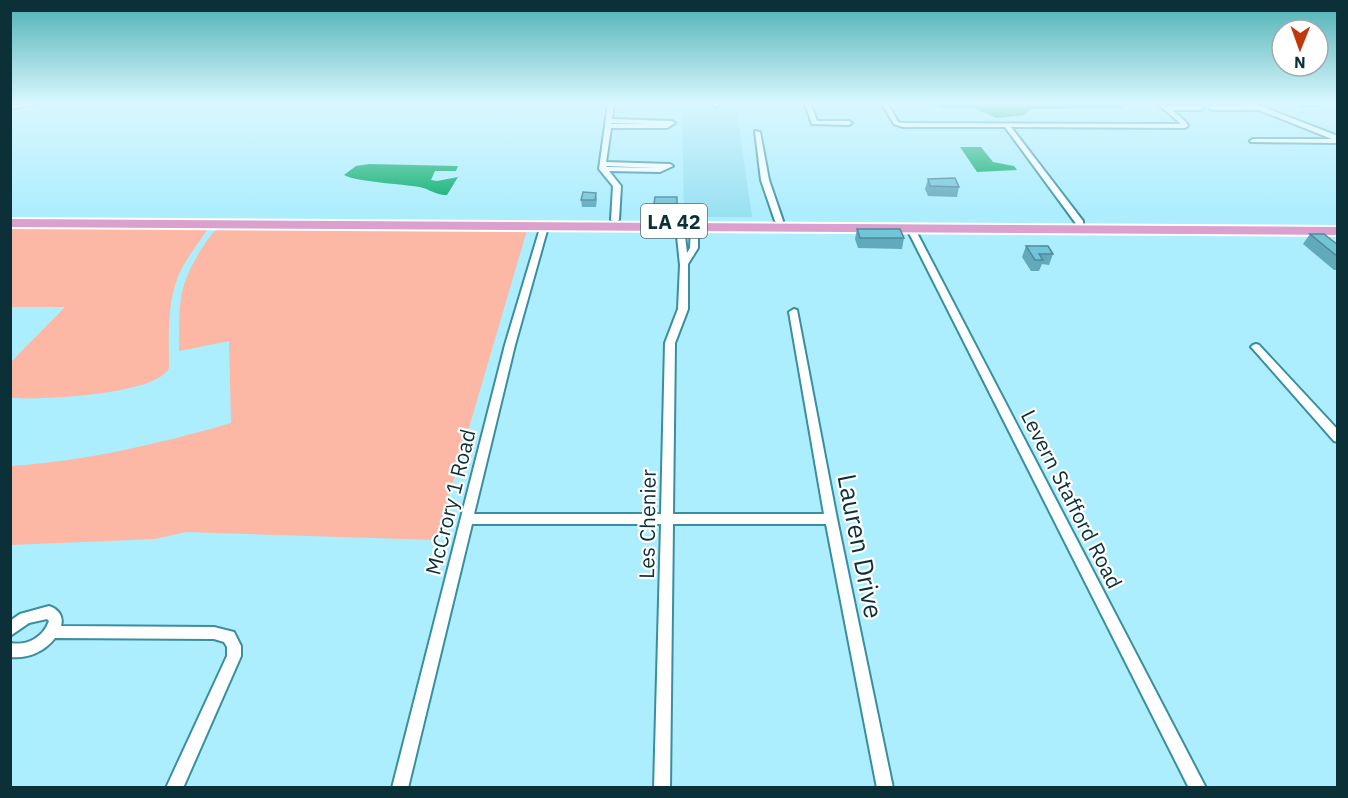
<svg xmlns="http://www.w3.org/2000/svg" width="1348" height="798" font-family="'IBM Plex Sans',sans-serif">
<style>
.built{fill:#98e0f2}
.green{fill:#fcb8a5}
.water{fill:#00a964}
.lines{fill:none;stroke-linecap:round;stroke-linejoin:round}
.stream{stroke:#00a964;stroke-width:2}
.minor-casing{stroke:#398ea2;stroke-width:4}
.tertiary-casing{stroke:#398ea2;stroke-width:2}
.primary-casing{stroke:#fff;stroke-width:4}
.minor{fill:#fff;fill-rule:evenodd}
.tertiary{fill:#fff;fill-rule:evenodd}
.primary{fill:#daa0ce;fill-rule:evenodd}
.wall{fill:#62a9bb}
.building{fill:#72c4d9;stroke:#508998;stroke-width:1.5}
.labels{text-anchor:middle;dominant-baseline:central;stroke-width:4.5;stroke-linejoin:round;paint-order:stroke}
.shield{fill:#fff;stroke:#546e74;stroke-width:1.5}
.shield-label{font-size:20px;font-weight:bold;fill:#0b3038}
.street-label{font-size:21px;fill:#0b3038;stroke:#fff}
.near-street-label{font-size:26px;fill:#0b3038;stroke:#fff}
</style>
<rect width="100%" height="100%" fill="#acedfe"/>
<polygon class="built" points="682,106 736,106 752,217 684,217"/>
<g class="green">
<path d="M11 227 205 228 207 230C199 242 190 254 183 266 166 297 169 334 169 368 157 395 39 400 11 398L10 363 65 307H11Z"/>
<path d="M220 228 527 230 436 540 186 532 155 539 11 545V466C86 461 158 444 231 423L229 341 179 351C180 304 176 290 202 248 208 240 211 232 220 228Z"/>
</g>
<g class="water">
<polygon points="931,104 1119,104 1123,108 1030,109 1025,115 996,118 974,108 939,108"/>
<polygon points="960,147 981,147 993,162 1014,166 1017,170 977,172"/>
<path d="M369 164 458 166 456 171H435L431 180 437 181 458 177 447 195C438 196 429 189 420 187 402 184 357 182 344 175L356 166Z"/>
</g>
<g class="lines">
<polyline class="stream" points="1300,106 1319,106"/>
<defs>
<g id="minor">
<path d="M608 104H614L612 119 672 121 675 123 667 128H611L606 162 670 164 673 166 660 172 609 171 621 186 619 220 615 222 611 220 613 186 599 169ZM612 123 646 124H611ZM606 166 659 168 607 167Z"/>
<polygon points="713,104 719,104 719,105 716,107"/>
<polygon points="805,104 811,104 817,121 849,121 852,123 849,125 812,124"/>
<polygon points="882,104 888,104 898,122 903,123 1181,124 1158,104 1164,104 1167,106 1201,106 1204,108 1201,110 1172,110 1186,122 1188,126 1185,128 1011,127 1083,221 1083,225 1077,225 1005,127 903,127 894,124"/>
<polygon points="1247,104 1255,104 1338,136 1338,143 1251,142 1250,141 1253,139 1332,139 1259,110 1212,110 1209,108 1212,106 1250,106"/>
<polygon points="755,131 760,132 769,180 783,221 782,223 779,223 775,221 761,180"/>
<polygon points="541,225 544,225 548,227 515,345 474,514 661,514 665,343 678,309 680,265 676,227 680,225 684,227 687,253 690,248 691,227 695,225 698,225 698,248 688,264 688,309 675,343 673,514 824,514 789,312 794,309 797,310 837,519 893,788 877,788 826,524 673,524 670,788 654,788 661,524 472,524 408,788 392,788 505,345"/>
<polygon points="908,227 911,227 915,229 1206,788 1189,788 907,229"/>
<polygon points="1256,344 1259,345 1338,430 1338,442 1334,441 1253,349 1251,347 1253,345"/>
<path d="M49 606C58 609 64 616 61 626L214 627 234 632 241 646V656L183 788H166L227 656V647L224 642 214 639 55 638C44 652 28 659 10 657V643C27 646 43 638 49 621L47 619 29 623 10 636V621L20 614Z"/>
</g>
<polygon id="tertiary" points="21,104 36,104 10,110 10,106"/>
<polygon id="primary" points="10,219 1338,227 1338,235 10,227"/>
</defs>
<use href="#minor" class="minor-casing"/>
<use href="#tertiary" class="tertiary-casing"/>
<use href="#primary" class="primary-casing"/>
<use href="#minor" class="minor"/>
<use href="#tertiary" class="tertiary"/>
<use href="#primary" class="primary"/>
</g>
<g class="wall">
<polygon points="928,179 959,187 957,197 928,196 925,189"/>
<polygon points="596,193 597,199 596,207 582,207 581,200"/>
<rect x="655" y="197" width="22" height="14"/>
<polygon points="857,229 904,238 902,249 858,248 855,239"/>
<polygon points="1310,234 1338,245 1338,270 1334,270 1303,244"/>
<polygon points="1026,246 1053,254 1049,265 1042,264 1039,271 1031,271 1022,257"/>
</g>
<g class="building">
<polygon points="955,178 959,187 930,186 928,179"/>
<polygon points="583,192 596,193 595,200 581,200"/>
<polygon points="655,197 677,197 677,204 654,204"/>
<polygon points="857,229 900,229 904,238 860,238"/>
<polygon points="1310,234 1324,234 1338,245 1338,257"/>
<polygon points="1026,246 1048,246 1053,254 1039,254 1043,260 1035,260"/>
</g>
<linearGradient id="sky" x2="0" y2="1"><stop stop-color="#4bb0b3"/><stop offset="0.48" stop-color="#daf7ff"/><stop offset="1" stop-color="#daf7ff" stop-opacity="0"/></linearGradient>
<rect width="1348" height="215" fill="url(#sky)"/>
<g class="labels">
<rect class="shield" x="641" y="204" width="66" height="34" rx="4.5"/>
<g class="shield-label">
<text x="674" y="221">LA 42</text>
</g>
<g class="street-label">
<text transform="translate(1072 499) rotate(63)">Levern Stafford Road</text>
<text transform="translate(450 502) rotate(-76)">McCrory 1 Road</text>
<text transform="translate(647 524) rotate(-89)">Les Chenier</text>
</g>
<g class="near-street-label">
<text transform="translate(861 546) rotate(79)">Lauren Drive</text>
</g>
</g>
<rect width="1348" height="798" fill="none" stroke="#0b3038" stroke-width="24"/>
<g transform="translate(1300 48) rotate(181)"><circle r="28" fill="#ffffff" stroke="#9dacaf" stroke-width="1.5"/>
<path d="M0-4.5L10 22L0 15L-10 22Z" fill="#c1380b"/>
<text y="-9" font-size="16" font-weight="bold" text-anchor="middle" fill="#0b3038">N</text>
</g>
</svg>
